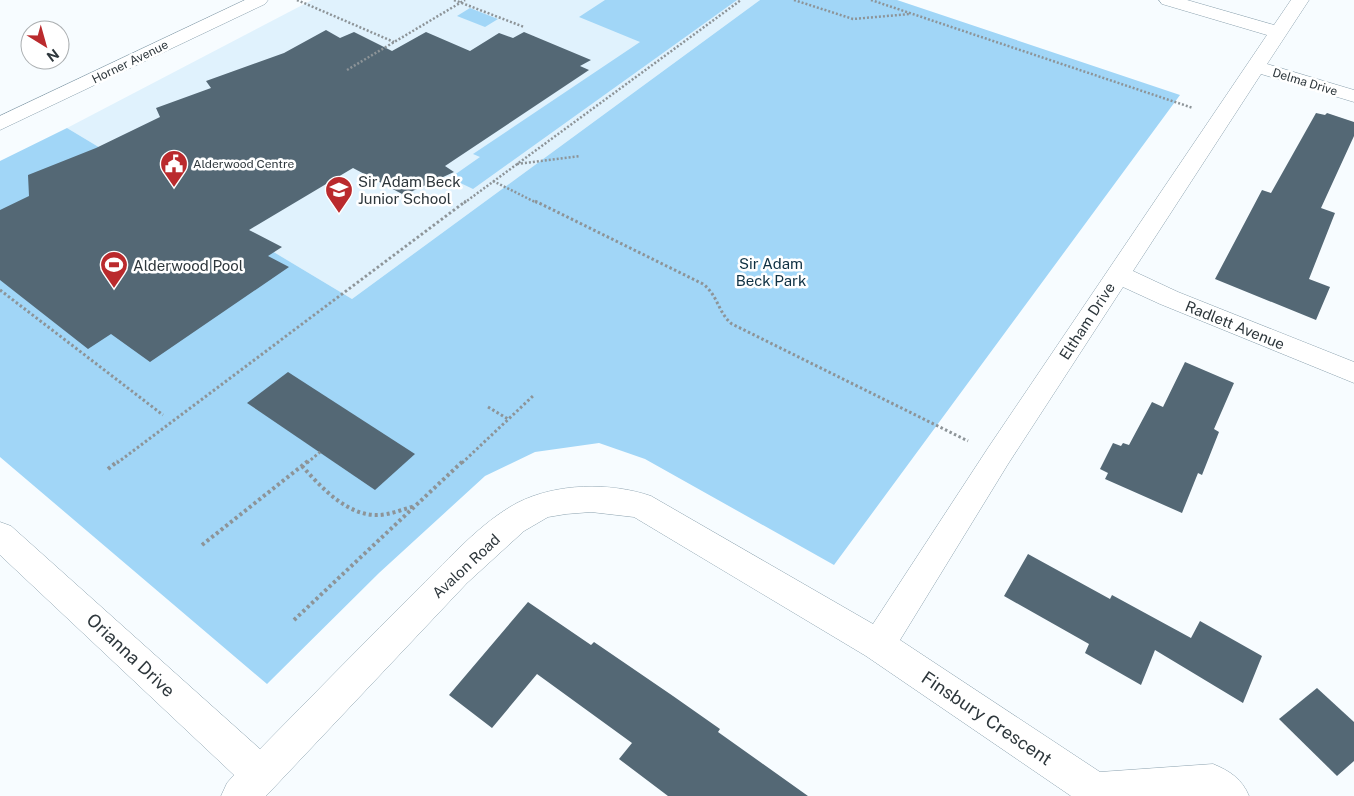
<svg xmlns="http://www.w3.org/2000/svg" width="1354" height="796" font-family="'Public Sans',sans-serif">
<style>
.built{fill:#e0f2fd}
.green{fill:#a1d6f7}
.building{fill:#546875}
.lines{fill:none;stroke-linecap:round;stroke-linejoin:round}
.street-casing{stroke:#8ca2af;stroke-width:1}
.path-far2{stroke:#8d9498;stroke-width:2.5;stroke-dasharray:2 2;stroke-linecap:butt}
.path-far1{stroke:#8d9498;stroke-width:3;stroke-dasharray:2.5 2.5;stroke-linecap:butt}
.path{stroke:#8d9498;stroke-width:4;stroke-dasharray:3 3;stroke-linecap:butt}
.street{fill:#fff;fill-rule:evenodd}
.labels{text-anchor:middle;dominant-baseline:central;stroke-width:5;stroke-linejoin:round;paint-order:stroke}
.far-street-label{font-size:12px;fill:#2e373c;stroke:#fff}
.far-poi-label{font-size:12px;fill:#2e373c;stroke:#fff;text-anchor:start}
.poi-label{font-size:15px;fill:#2e373c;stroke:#fff;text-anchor:start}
.park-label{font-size:15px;fill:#0f3143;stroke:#fff}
.street-label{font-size:15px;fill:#2e373c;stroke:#fff}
.near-street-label{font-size:18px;fill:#2e373c;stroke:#fff}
</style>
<rect width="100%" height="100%" fill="#f7fcff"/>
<polygon class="built" points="312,0 760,0 352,299 67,128"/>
<g class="green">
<polygon points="605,0 737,0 473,189 450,178 480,157 473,154 640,42 579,17"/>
<polygon points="760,0 897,0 1180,95 834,565 645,459 599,443 535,452 485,476 379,573 267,684 0,457 0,161 67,128 352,299"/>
<polygon points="470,8 498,19 485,27 457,16"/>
</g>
<g class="building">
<polygon points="326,30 340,38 354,32 392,51 426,32 470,51 499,33 513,38 524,32 591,60 580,66 589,70 445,166 454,172 404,195 353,168 249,230 282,247 268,256 289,267 150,362 111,334 88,349 0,280 0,210 29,196 28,175 96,148 160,117 156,108 211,88 206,81 284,53"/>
<polygon points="1316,113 1325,115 1327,113 1354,122 1354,136 1321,208 1335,213 1309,279 1330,287 1316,320 1215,279 1262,190 1271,193"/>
<polygon points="1185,362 1234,383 1214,429 1219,432 1202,475 1198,473 1182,513 1105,479 1108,473 1100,469 1113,443 1121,446 1123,443 1129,445 1152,402 1163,407"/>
<polygon points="288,372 415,454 375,490 247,403"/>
<polygon points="1028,554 1110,599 1112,595 1191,638 1200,621 1262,656 1243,703 1155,650 1141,685 1085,653 1089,644 1004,596"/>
<polygon points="528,602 591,645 594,642 673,696 720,729 718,732 808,796 668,796 619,759 632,743 537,674 492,728 449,695"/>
<polygon points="1317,688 1354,722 1354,761 1337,776 1279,719"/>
</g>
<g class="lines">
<defs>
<g id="street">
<polygon points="245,0 268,0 265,4 0,130 0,116"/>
<path d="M1159 0H1187L1274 25 1291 0H1309L1267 64 1354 90V102L1261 74 1133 271 1178 292 1354 362V383L1160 304 1123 287 1008 464 900 640 1100 772 1213 764C1230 771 1242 779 1249 796H1071L866 656 634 517 591 512 566 514 548 517 524 531 467 583 266 796H221L227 783 234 775 0 555V522L11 526 260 749C313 695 366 641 420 587 450 558 480 523 517 503 556 483 610 482 651 496L873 624 988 448 1267 35 1162 4Z"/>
</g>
</defs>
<use href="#street" class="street-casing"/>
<g class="path-far2">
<polyline points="297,0 394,42"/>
<polyline points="454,0 524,27"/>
<polyline points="794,0 853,19 910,14"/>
<polyline points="871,0 1193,108"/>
<polyline points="347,70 465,0"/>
<polyline points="517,164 580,156"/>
<polyline points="493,181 537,203"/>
<polyline points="464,203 741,0"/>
</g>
<g class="path-far1">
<path d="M535 201 703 284C718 295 718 313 732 324L968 441"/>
<polyline points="0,290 163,415"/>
<polyline points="488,407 508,419"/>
<polyline points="117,463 466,201"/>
<polyline points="307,463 320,452"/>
<polyline points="462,463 534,395"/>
</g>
<g class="path">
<path d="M302 466C321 487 347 516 378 515 390 515 403 509 415 506"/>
<polyline points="108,469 118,461"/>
<polyline points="202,545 308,461"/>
<polyline points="294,620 463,461"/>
</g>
<use href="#street" class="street"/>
</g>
<defs>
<symbol id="civic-pin" viewBox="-11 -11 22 30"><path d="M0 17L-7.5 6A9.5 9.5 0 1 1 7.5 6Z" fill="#ba2a2d" stroke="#fff"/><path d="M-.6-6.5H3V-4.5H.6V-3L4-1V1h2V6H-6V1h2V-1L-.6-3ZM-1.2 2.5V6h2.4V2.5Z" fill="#fff"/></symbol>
<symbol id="school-pin" viewBox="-11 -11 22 30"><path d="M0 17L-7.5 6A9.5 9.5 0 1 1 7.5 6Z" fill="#ba2a2d" stroke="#fff"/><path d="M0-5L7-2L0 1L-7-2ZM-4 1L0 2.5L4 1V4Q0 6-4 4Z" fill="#fff"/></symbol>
<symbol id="stadium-pin" viewBox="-11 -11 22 30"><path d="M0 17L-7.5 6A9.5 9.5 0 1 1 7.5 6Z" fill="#ba2a2d" stroke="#fff"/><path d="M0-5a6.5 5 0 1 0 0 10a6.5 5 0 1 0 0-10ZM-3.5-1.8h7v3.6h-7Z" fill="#fff"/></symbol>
</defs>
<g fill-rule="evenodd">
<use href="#civic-pin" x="158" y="148" width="32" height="43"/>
<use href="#school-pin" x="323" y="174" width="32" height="43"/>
<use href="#stadium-pin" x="98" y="249" width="32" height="43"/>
</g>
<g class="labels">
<g class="far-street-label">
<text transform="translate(130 62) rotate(-26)">Horner Avenue</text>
<text transform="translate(1305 82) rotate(17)">Delma Drive</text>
</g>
<g class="far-poi-label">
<text x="193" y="164">Alderwood Centre</text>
</g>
<g class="poi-label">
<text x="358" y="181">Sir Adam Beck<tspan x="358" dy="17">Junior School</tspan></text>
<text x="133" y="265">Alderwood Pool</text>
</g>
<g class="park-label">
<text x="771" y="263">Sir Adam<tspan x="771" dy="17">Beck Park</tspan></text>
</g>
<g class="street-label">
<text transform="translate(1087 321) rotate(-57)">Eltham Drive</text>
<text transform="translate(1235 325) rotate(22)">Radlett Avenue</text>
<text transform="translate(466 566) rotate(-43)">Avalon Road</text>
</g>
<g class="near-street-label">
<text transform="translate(131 655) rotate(43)">Orianna Drive</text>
<text transform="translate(987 718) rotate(34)">Finsbury Crescent</text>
</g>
</g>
<g transform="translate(45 45) rotate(143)"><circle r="24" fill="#ffffff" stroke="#abafb1"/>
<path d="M0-4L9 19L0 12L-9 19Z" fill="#ba2a2d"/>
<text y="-8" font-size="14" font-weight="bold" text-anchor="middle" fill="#2e373c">N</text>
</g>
</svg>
